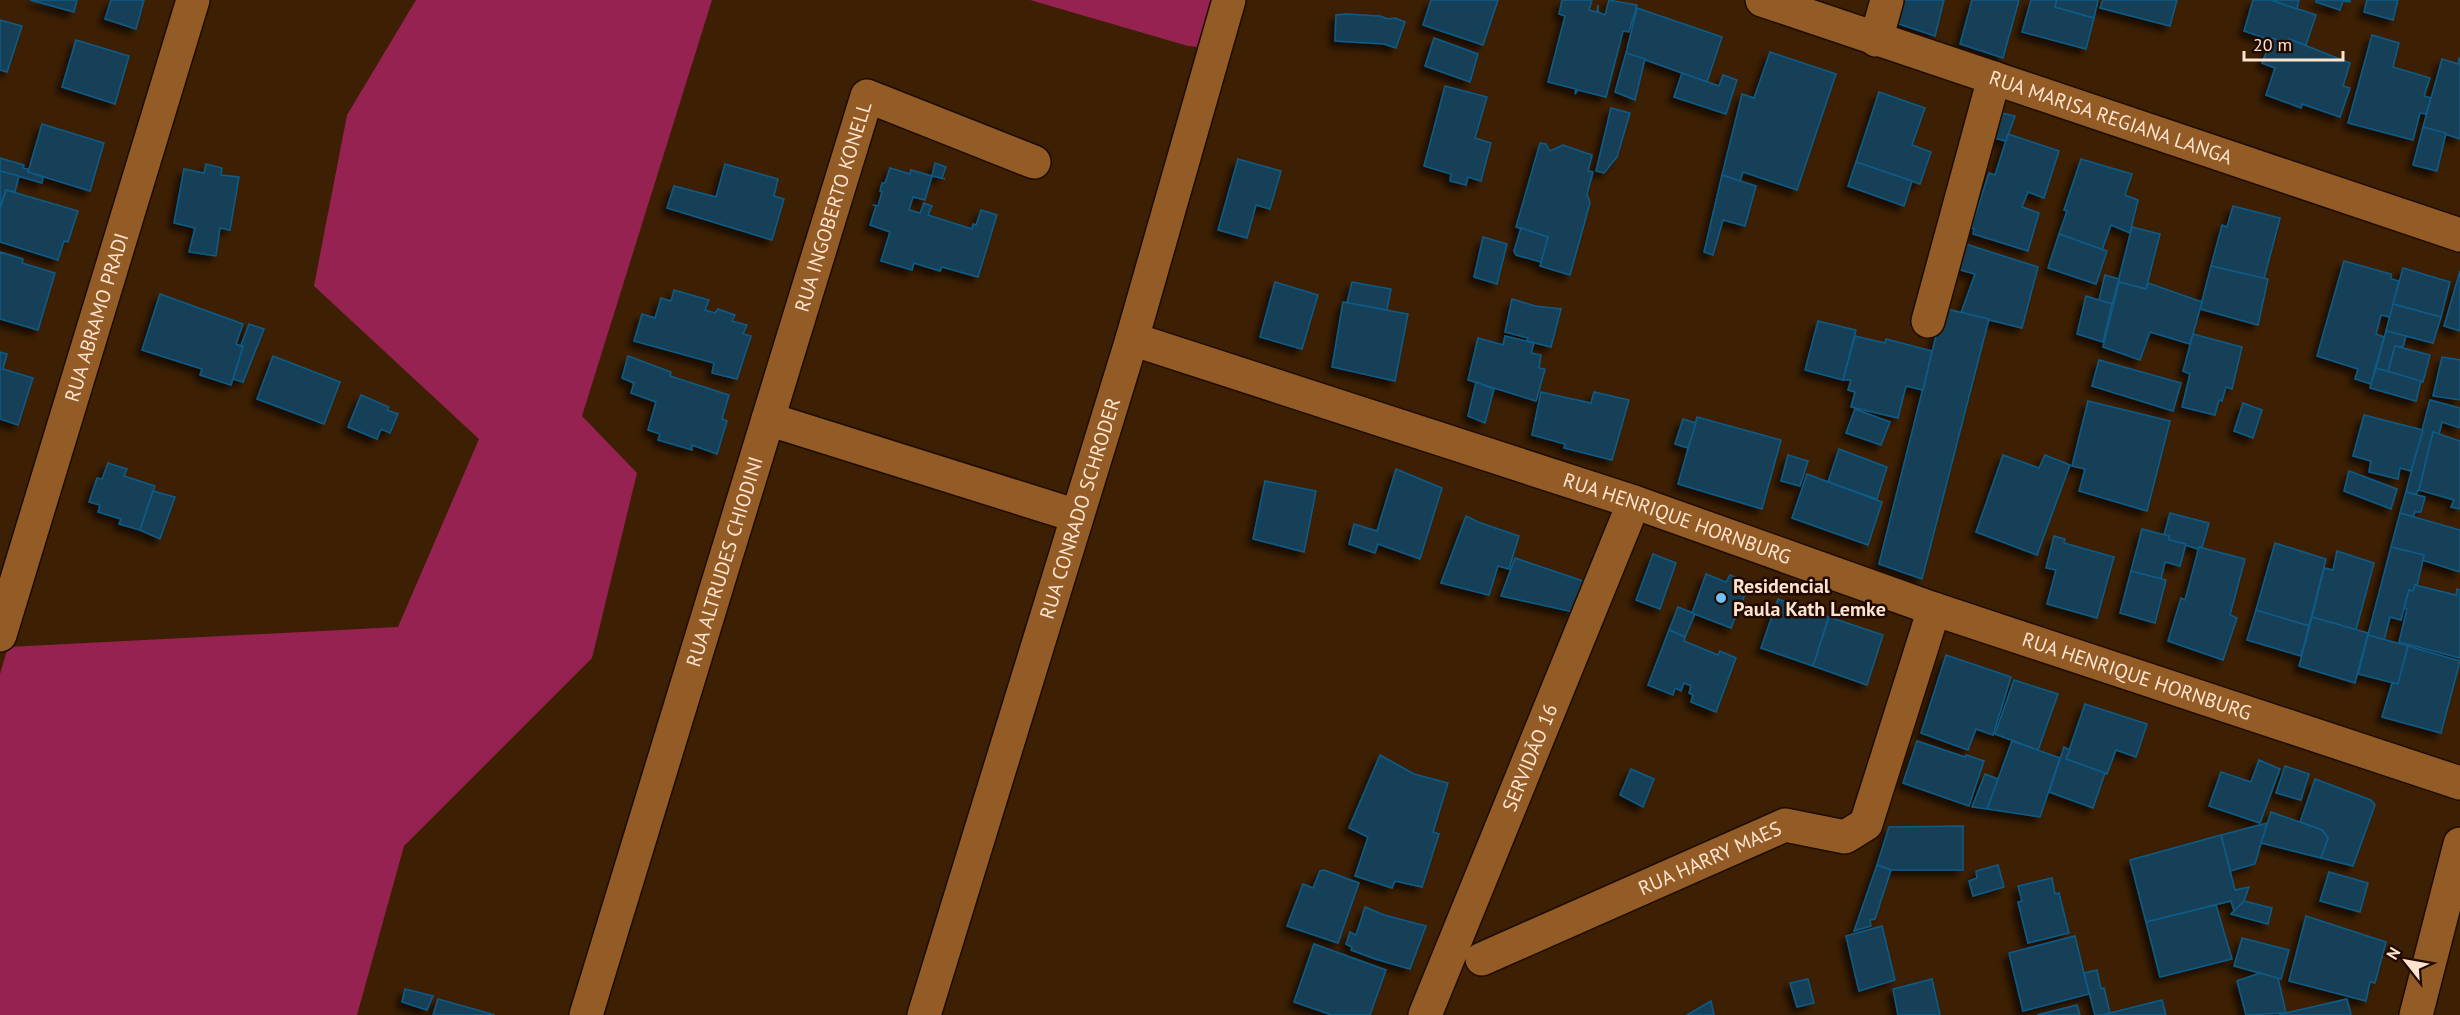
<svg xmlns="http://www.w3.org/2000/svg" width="2460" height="1015" font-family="'PT Sans',sans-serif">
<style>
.forest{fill:#962251}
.building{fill:#193f59;stroke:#0d5c88;stroke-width:1.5;filter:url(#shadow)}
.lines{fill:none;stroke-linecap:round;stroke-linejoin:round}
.street-casing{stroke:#1d0c00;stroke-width:36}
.street{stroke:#935b25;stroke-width:33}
.poi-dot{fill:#75c0f6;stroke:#200a00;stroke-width:2}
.labels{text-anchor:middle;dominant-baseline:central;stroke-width:5;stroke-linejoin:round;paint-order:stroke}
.street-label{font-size:20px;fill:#fee4cf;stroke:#200a00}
.poi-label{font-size:20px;font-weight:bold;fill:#fee4cf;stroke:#200a00;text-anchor:start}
</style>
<defs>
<filter id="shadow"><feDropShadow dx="-5.5" dy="5.5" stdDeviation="3" flood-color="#0009"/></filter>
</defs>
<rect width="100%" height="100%" fill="#3d2003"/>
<g class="forest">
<polygon points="416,0 712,0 582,416 637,473 592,658 404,846 357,1015 0,1015 0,674 8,647 398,627 479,439 314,286 347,115"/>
<polygon points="1030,0 1221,0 1207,48 1188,46"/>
</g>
<g class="building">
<polygon points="30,0 77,0 74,12"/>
<polygon points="111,0 144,0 136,29 105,19"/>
<polygon points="1431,0 1498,0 1483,45 1423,25"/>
<polygon points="1562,0 1592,0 1589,10 1597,12 1598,5 1598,12 1605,15 1609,0 1637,5 1629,32 1623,31 1606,97 1578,90 1575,94 1576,89 1548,82 1565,16 1559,14"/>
<polygon points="1895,0 1944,0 1935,36 1890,21"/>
<polygon points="1972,0 2019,0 2003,58 1960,44"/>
<polygon points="2031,0 2057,0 2055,7 2094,18 2086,49 2022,32"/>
<polygon points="2057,0 2098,0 2094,18 2055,7"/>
<polygon points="2103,0 2177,0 2170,26 2100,8"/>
<polygon points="2253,0 2271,0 2316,15 2306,45 2289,39 2287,43 2272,38 2270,40 2244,31"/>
<polygon points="2271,0 2299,0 2297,9"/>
<polygon points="2316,0 2350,0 2350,2 2343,1 2340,10 2316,2"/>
<polygon points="2367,0 2398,0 2393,20 2364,12"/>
<polygon points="1637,8 1722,37 1707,82 1626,53"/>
<polygon points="1346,14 1380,16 1388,19 1395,18 1405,22 1396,48 1384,44 1335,41 1336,15"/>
<polygon points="0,20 22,26 7,72 0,70"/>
<polygon points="2372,35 2399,43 2393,67 2430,78 2424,96 2431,98 2426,114 2420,113 2413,140 2348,123"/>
<polygon points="1434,38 1478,54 1470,82 1425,66"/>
<polygon points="2272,38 2287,43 2289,39 2350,63 2343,86 2350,88 2340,117 2302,104 2301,108 2266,95 2275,68 2262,63"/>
<polygon points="76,40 129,56 115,104 62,87"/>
<polygon points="1770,52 1836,74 1797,190 1743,172 1740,181 1722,175 1742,94 1754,98"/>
<polygon points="1626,53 1645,59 1635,100 1615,92"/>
<polygon points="2459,58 2460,59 2460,139 2423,127 2442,59 2458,64"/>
<polygon points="1682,73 1719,86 1723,75 1737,80 1726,114 1674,97"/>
<polygon points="1445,86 1487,97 1475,138 1491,143 1481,181 1468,177 1466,185 1450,181 1451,174 1424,166"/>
<polygon points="1879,92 1925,108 1912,145 1931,152 1920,184 1856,162"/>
<polygon points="1611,108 1630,113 1617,157 1604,173 1596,171"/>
<polygon points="1992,111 2015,116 2006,141 1986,136"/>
<polygon points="42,124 104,143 90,191 28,172"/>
<polygon points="2423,127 2446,133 2437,171 2413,165"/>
<polygon points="2008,134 2059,151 2044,198 2028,192 2022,207 2039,213 2028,251 1973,234 1974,229 1971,228 1989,173 1995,175"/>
<polygon points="1540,143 1546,144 1550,151 1563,145 1592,155 1588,171 1593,172 1587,194 1590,203 1570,275 1540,266 1548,237 1516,227"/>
<polygon points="0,158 24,165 23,168 28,169 28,172 43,177 42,183 0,171"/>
<polygon points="1238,159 1281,171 1270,209 1256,205 1247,238 1218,230"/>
<polygon points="2081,159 2132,174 2125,195 2138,200 2130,233 2111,225 2102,250 2059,234 2067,211 2064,210"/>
<polygon points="1856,162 1912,181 1904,206 1848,186"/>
<polygon points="935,163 946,167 942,178 945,179 932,176 925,200 913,197 909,210 920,213 924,203 932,206 928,215 972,229 973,224 976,225 981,210 997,215 978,277 942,267 940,271 914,263 912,270 881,261 890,232 870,225 876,206 873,205 878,206 882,192 880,191 882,183 885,183 890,168 910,174 911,170 932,176"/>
<polygon points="206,164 222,168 221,175 239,177 230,230 220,228 216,256 189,252 195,228 174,223 184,169 204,173"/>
<polygon points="725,164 778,179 774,196 784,199 772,240 667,208 674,186 716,197"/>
<polygon points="0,171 19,176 15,192 6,190 0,207"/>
<polygon points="1722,175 1756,186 1745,226 1723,220 1713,255 1704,252"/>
<polygon points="6,190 78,211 68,242 64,241 58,260 0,242 0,209"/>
<polygon points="2233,206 2280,218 2264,279 2211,266 2222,225 2227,227"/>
<polygon points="2132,227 2160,234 2146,289 2118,282"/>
<polygon points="1521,228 1548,237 1541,262 1516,255 1514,251"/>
<polygon points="2059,234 2107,251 2096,284 2048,268"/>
<polygon points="1483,237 1507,244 1497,284 1474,277"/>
<polygon points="1959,242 2038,267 2022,328 1961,313 1975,274 1953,268"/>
<polygon points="0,252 23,259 22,263 55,273 38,330 0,319"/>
<polygon points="2344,261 2391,274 2391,279 2399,281 2390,317 2381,315 2376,334 2384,337 2371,384 2355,379 2358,369 2317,356"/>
<polygon points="2211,266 2268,279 2258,325 2200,309"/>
<polygon points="2403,268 2450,282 2441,317 2393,304"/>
<polygon points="2460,271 2460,331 2444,326"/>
<polygon points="2105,275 2119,279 2112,304 2099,300"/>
<polygon points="1275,282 1318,295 1302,349 1260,337"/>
<polygon points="1352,282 1391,289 1387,310 1347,303"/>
<polygon points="2119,282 2146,289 2148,283 2202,302 2190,344 2150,332 2140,360 2103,347"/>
<polygon points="674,290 709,300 705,310 715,313 718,309 735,315 732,321 747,325 743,334 751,336 737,379 712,373 714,363 634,341 642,314 655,318 661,298 671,301"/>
<polygon points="160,294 243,324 236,344 243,347 231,385 200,375 202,369 142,350"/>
<polygon points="2086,296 2112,304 2103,342 2077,334"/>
<polygon points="1512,299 1535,306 1561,309 1551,347 1527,341 1528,338 1505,332"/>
<polygon points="1343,302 1408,314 1395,381 1332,367"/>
<polygon points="2393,304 2441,317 2433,343 2386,331"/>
<polygon points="1943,308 1989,319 1922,579 1879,564"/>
<polygon points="1818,321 1856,330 1843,380 1805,370"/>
<polygon points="249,324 264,329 243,382 233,379 243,347 241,345"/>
<polygon points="2386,331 2406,336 2403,347 2395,346 2388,372 2376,368"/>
<polygon points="2193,334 2242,347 2232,389 2226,387 2222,401 2219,400 2215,415 2182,407 2190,374 2183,371"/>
<polygon points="1505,336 1534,343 1531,353 1541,355 1539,368 1545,369 1536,401 1468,380 1478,338 1503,345"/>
<polygon points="1855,336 1885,343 1886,339 1932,351 1923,390 1906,386 1898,418 1851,407 1855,392 1848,390 1851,380 1843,380"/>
<polygon points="2395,346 2430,355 2423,382 2388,372"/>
<polygon points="0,352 7,354 3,369 33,378 18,425 0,419"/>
<polygon points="273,356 340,382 324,424 257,399"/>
<polygon points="628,356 671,372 670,376 729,395 722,419 727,421 717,454 692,445 692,450 658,440 660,434 648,430 656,402 631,393 634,383 622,378"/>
<polygon points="2442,357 2460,360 2460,400 2433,396"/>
<polygon points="2099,360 2181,383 2173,411 2092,386"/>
<polygon points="2376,368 2421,381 2416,401 2370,388"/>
<polygon points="1476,382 1494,389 1485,423 1468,416"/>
<polygon points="1541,392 1591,403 1594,392 1629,400 1612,460 1564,448 1565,444 1532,435"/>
<polygon points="361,395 389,407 387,410 398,414 390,433 381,429 377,439 348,427"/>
<polygon points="2430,400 2460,408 2460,428 2442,422 2439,434 2433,432 2419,490 2416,494 2406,492"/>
<polygon points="2088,401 2170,421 2147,511 2079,491 2085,469 2072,466"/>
<polygon points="2243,403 2262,410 2253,438 2234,431"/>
<polygon points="1855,409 1890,422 1881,445 1846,433"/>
<polygon points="2364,415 2423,430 2411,471 2400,468 2398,479 2369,472 2371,461 2353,456"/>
<polygon points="1697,417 1781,440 1762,509 1678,484"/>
<polygon points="1683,419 1696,423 1688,448 1675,444"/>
<polygon points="2433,432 2460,441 2460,509 2451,507 2454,500 2419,490"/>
<polygon points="1839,449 1887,467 1877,499 1828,482"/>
<polygon points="1788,455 1808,461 1800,486 1781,481"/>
<polygon points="2003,455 2039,468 2045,455 2070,465 2037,555 1976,532"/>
<polygon points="108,463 127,469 124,476 155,486 140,530 119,524 121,519 98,512 100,505 89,502 97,478 102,479"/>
<polygon points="1396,469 1442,488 1420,559 1378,544 1375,553 1349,544 1354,524 1377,531"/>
<polygon points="2349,471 2397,489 2391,509 2344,491"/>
<polygon points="1807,474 1882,502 1868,545 1792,518"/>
<polygon points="1265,481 1316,491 1304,552 1253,539"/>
<polygon points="153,491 175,497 160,539 140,530"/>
<polygon points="2406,492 2425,497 2421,512 2415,512 2413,517 2400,513"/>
<polygon points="2170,513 2209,523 2202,548 2199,547 2198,549 2169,540 2169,536 2164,535"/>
<polygon points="2400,513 2460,530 2460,572 2422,560 2424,555 2391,547"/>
<polygon points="1466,516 1478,522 1519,536 1509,569 1498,566 1489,595 1441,583"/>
<polygon points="2142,529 2169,536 2169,540 2186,544 2180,566 2165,562 2161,579 2131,571"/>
<polygon points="2054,536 2065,539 2064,543 2114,557 2097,618 2047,604 2056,570 2046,568"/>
<polygon points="2275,543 2326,559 2309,626 2256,610"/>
<polygon points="2199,547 2245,559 2230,615 2237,618 2223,660 2168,641 2181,598 2185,600"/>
<polygon points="2391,547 2424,555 2417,586 2415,585 2413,591 2409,590 2401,620 2390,617 2384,640 2368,635"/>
<polygon points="2337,551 2374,563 2356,630 2312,617 2324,568 2333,570"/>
<polygon points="1653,554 1676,563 1660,609 1636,600"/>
<polygon points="1515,558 1586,582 1573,612 1501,596"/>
<polygon points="2131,571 2166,580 2155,623 2120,613"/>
<polygon points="1706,574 1726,582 1730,575 1750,583 1731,628 1692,613"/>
<polygon points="2415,585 2456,595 2457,589 2460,590 2460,658 2399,642 2407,609 2404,608 2409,590 2413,591"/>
<polygon points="1778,599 1829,617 1813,666 1761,648"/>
<polygon points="1678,607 1695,614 1685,637 1669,630"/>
<polygon points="2256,610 2309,626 2301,656 2247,640"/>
<polygon points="1829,617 1883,635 1867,685 1813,666"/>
<polygon points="2312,617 2368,633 2355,683 2299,666"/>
<polygon points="1669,630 1685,637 1684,641 1718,655 1720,651 1736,658 1716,712 1691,702 1693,695 1689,693 1691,686 1684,683 1681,691 1675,688 1673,695 1648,685"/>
<polygon points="2368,635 2408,646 2398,684 2358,674"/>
<polygon points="2408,646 2460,661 2441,733 2382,717 2392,683 2398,684"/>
<polygon points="1946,655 2011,677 1993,735 1976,729 1968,750 1921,733"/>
<polygon points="2014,680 2058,694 2038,750 1995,734"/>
<polygon points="2085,704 2147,724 2136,757 2116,750 2107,774 2066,759"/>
<polygon points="1917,741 1965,757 1966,755 1984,761 1969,806 1903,783"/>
<polygon points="2012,741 2060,758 2040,817 1987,809"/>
<polygon points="2064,747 2070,750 2066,759 2105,773 2093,808 2049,792"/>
<polygon points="1380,755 1414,774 1448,783 1433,832 1439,834 1422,887 1395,881 1392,888 1355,876 1368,837 1349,828"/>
<polygon points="2259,760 2280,769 2260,823 2209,806 2221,772 2251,782"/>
<polygon points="2285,766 2309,774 2301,800 2276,793"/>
<polygon points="1631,769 1654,779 1643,807 1620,795"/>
<polygon points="1985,774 1998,779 1987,809 1972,807"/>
<polygon points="2315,779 2371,800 2375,805 2353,866 2321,858 2328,838 2322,830 2300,822"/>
<polygon points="2271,812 2322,830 2328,838 2321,858 2261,843"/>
<polygon points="2267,823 2255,864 2230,871 2221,835"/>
<polygon points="1963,826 1963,870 1891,870 1877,865 1889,827"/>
<polygon points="2221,835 2235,890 2249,887 2244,901 2234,911 2231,901 2146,922 2130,860"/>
<polygon points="1877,865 1891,870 1875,919 1870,920 1871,926 1854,931"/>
<polygon points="1998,865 2004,887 1973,896 1969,881 1977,878 1976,871"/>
<polygon points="1324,870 1359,883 1338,943 1287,926 1303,884 1313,888 1320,871"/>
<polygon points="2329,872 2368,883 2360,912 2320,901"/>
<polygon points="2052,878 2055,894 2059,893 2069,933 2028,943 2018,902 2022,901 2018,886"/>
<polygon points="2244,901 2272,908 2268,924 2231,914"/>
<polygon points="2216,905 2232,959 2160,977 2146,922"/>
<polygon points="1365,907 1384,915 1426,926 1410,969 1375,959 1351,950 1352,947 1346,944 1350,932 1356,935"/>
<polygon points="2306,916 2386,942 2375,983 2370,982 2366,1001 2289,981"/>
<polygon points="1882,926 1895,980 1859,991 1846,936"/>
<polygon points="2075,936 2089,994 2023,1011 2009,953"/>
<polygon points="2242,938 2289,950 2281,979 2234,966"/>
<polygon points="1314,944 1386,970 1370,1015 1332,1015 1294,1002"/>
<polygon points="2097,970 2101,989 2104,988 2110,1013 2103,1015 2095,1015 2084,973"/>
<polygon points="2260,973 2278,978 2286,1013 2246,1015 2237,981"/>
<polygon points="1808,979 1814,1003 1797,1007 1790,983"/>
<polygon points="1932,979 1940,1015 1898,1015 1893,989"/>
<polygon points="405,989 433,996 427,1010 402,1002"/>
<polygon points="438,999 495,1015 433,1015"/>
<polygon points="2347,999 2351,1015 2279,1015 2286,1013"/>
<polygon points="2162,1000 2166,1015 2103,1015 2110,1013"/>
<polygon points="1711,1001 1714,1015 1687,1015"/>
<polygon points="2077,1005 2080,1015 2037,1015"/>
</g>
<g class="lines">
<defs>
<g id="street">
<path id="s1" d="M1762 0 2460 235"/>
<polyline points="1876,40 1887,0"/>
<polyline points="1928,321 1994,78"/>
<path id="s2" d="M1132 339 1634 502 1934 609 2460 783"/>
<path id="s3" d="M768 419 867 96 1034 162"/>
<path id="s4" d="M0 635 193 0"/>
<path id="s5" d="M1482 959 1785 825 1845 837 1866 824 1934 609"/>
<path id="s6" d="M586 1015 768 419 1077 516"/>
<path id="s7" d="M924 1015 1132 339 1229 0"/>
<path id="s8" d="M1425 1015 1634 502"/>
<polyline points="2416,1015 2460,844"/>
</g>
</defs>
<use href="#street" class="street-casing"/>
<use href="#street" class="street"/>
</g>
<circle class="poi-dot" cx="1721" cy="598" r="6"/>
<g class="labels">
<g class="street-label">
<text stroke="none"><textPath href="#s1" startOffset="368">RUA MARISA REGIANA LANGA</textPath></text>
<text stroke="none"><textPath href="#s3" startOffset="222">RUA INGOBERTO KONELL</textPath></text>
<text stroke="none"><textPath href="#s4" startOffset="332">RUA ABRAMO PRADI</textPath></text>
<text stroke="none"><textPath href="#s7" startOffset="530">RUA CONRADO SCHRODER</textPath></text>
<text stroke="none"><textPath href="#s2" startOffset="574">RUA HENRIQUE HORNBURG</textPath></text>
<text stroke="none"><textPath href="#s6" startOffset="474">RUA ALTRUDES CHIODINI</textPath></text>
<text stroke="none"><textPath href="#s2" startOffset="1060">RUA HENRIQUE HORNBURG</textPath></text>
<text stroke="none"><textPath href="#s8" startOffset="278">SERVIDÃO 16</textPath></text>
<text stroke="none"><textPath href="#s5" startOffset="249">RUA HARRY MAES</textPath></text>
</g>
<g class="poi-label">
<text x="1733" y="586">Residencial<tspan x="1733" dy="23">Paula Kath Lemke</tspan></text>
</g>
</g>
<g transform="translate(2406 961) rotate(301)" stroke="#200a00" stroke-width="4.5" paint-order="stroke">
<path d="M0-4.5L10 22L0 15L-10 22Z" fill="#fee4cf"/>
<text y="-9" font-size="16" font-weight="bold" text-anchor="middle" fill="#fee4cf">N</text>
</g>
<path d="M2244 51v9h99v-9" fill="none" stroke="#fee4cf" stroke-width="3"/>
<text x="2253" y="51" font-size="18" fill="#fee4cf" stroke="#200a00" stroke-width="4.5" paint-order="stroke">20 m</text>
</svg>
